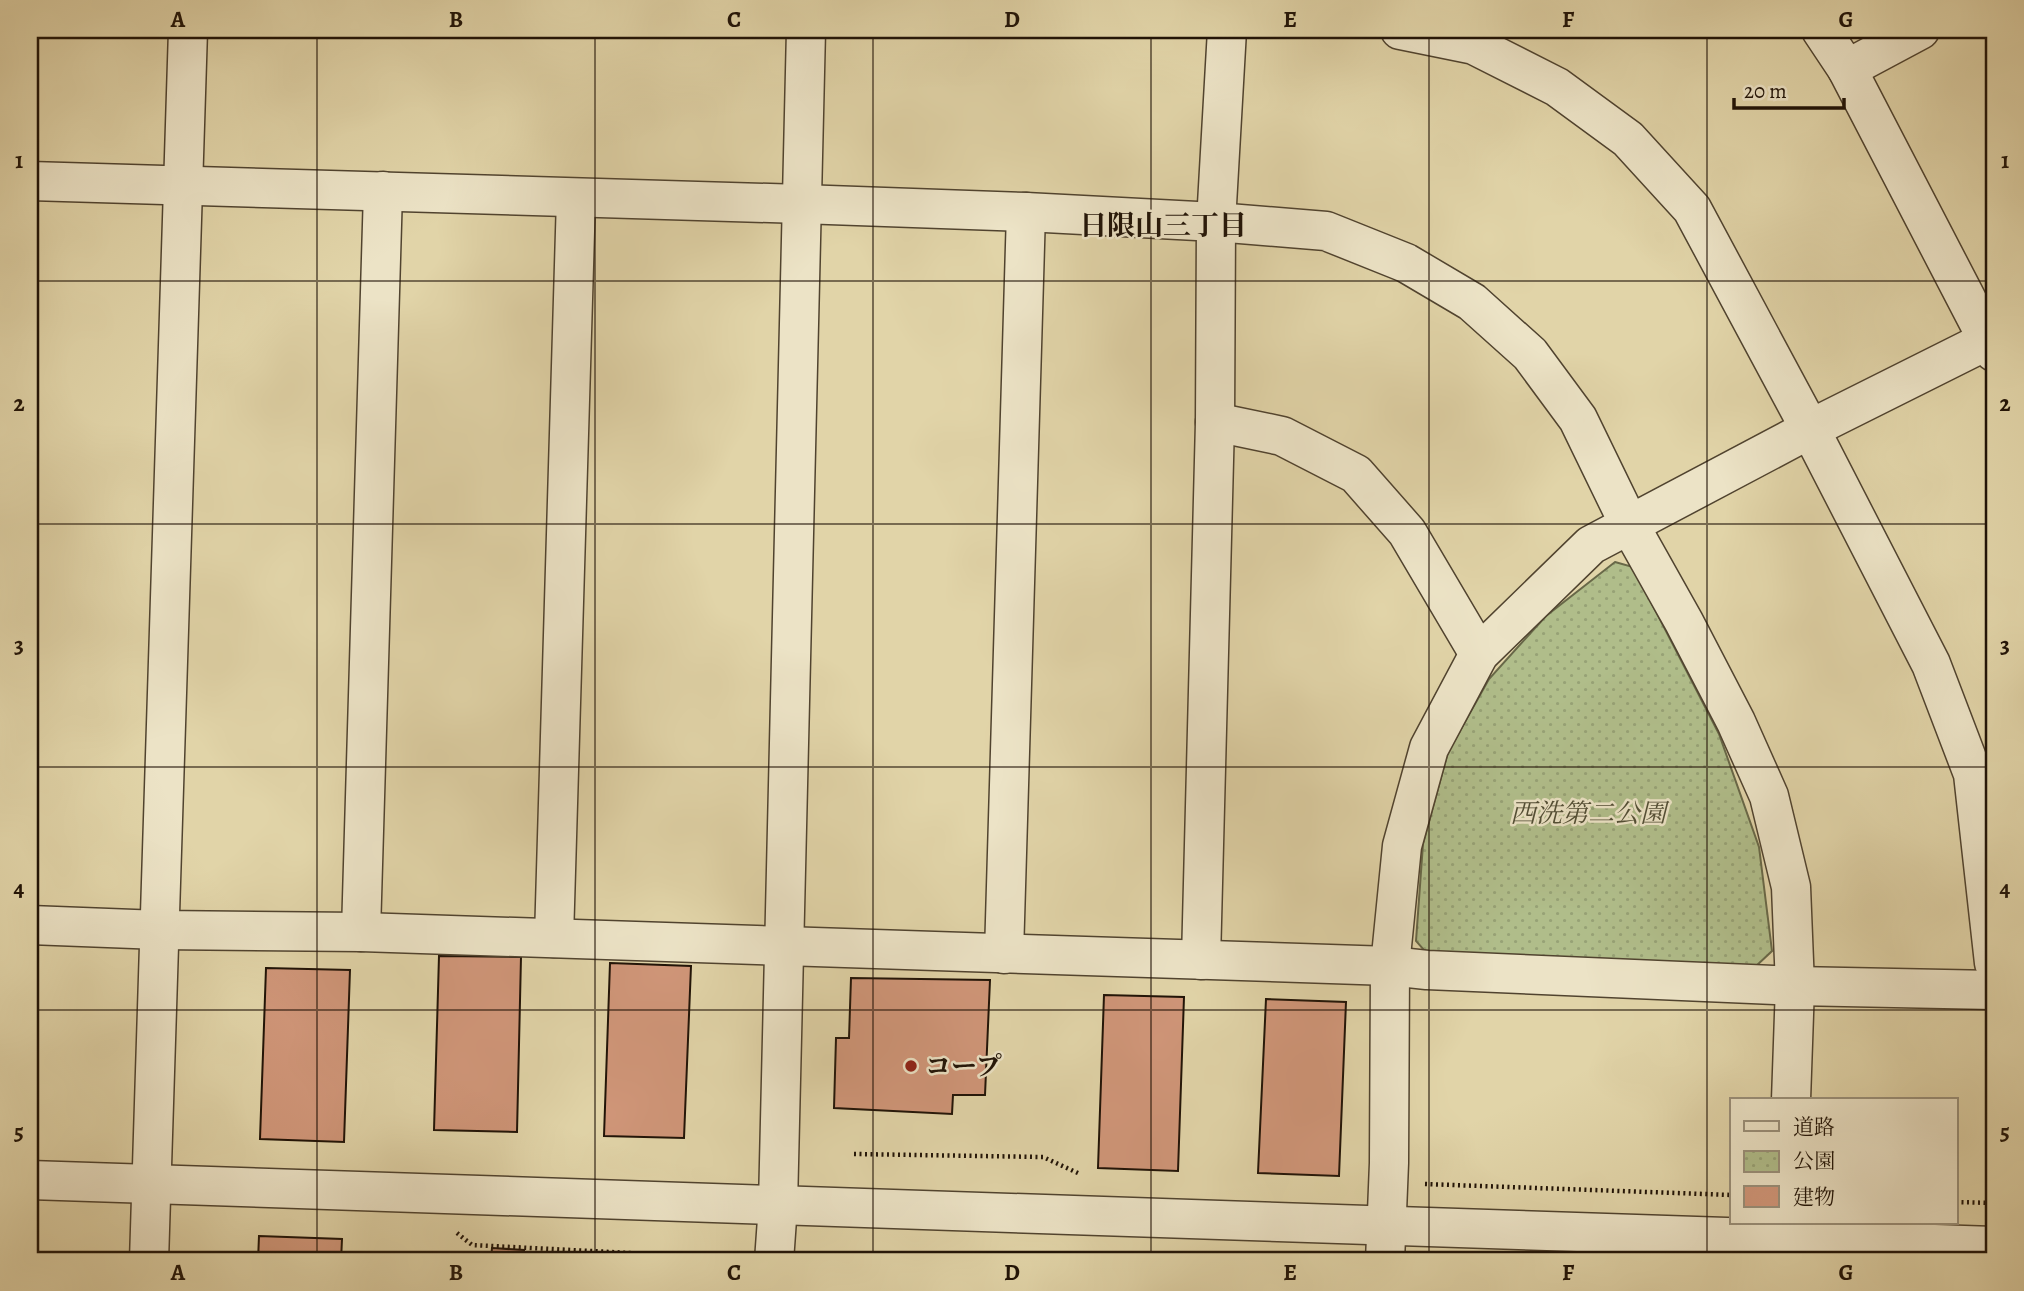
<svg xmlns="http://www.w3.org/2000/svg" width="2024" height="1291" font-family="Alegreya,'Noto Serif JP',serif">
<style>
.park{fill:url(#park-dots);stroke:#686848;stroke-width:2}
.building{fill:#d09679;stroke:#201307;stroke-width:2}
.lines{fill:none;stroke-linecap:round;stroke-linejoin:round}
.minor-casing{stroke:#50432f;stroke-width:41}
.path{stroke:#201307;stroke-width:4.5;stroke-dasharray:2 3.5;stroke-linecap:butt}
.minor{stroke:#ece3c6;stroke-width:38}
.grid{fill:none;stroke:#201307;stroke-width:2;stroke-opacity:0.55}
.poi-dot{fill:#8f2418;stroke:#ece3c6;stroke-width:2.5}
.labels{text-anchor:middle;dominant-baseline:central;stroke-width:5;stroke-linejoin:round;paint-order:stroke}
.park-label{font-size:26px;font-style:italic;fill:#524e35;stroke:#ece3c6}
.poi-label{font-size:26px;font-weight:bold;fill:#201307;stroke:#ece3c6;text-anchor:start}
.neighbourhood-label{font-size:28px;font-weight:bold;fill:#201307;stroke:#ece3c6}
.neatline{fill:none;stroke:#201307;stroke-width:2.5}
.grid-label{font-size:23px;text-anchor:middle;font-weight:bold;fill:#201307}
</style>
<defs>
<pattern id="park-dots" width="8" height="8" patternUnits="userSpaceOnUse" patternTransform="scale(1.75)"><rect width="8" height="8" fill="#b0bd8a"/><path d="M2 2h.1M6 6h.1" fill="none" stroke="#97a276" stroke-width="1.8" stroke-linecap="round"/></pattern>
</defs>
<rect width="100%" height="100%" fill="#e1d4a8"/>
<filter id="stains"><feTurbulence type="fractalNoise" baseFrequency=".00286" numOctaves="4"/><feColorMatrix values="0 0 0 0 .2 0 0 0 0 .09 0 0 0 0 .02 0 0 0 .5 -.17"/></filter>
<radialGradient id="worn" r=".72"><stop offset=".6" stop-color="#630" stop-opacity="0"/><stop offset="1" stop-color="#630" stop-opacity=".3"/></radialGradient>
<polygon class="park" points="1615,562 1633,567 1719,734 1759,847 1772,951 1755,967 1431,958 1416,941 1423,844 1448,752 1489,679 1546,616"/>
<g class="building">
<polygon points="439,956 521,957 517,1132 434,1130"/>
<polygon points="610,963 691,966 684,1138 604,1136"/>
<polygon points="266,968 350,970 344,1142 260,1139"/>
<polygon points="851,978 990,980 985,1095 953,1095 952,1114 834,1108 836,1038 849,1038"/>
<polygon points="1104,995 1184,997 1178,1171 1098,1168"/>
<polygon points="1266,999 1346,1002 1339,1176 1258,1173"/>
<polygon points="259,1236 342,1239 341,1261 258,1261"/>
<polygon points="492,1248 524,1250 524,1261 491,1259"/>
</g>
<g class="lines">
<defs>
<g id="minor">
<polyline points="1400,30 1474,45 1557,87 1628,139 1692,209 1810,429 1931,664 1973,774 1994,963"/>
<polyline points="1821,30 1847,69 1994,352"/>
<polyline points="1847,69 1920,30"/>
<polyline points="30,181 801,204 1026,212 1216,222 1326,231 1406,263 1472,302 1530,354 1578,419 1629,524 1684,622 1736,722 1769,796 1791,887 1795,986 1791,1100"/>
<polyline points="1215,422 1282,436 1356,474 1407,532 1479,654"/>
<polyline points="30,925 160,930 361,932 1390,966 1427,970 1795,986 1994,990"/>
<polyline points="361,932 383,191"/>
<polyline points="554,938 576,198"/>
<polyline points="1004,954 1026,212"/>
<polyline points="1201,960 1215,422 1216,222 1227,30"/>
<polyline points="30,1180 1994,1246"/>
<polyline points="149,1261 188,30"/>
<polyline points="774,1261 778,1205 806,30"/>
<polyline points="1385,1261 1389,1163 1390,966 1402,846 1429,748 1479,654 1591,545 1810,429 1988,340"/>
</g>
</defs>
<use href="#minor" class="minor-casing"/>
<g class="path">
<polyline points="854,1154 1043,1157 1080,1174"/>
<polyline points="1425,1184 1732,1195"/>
<polyline points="1956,1202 1994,1203"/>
<polyline points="457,1233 472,1245 690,1256 697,1261"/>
</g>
<use href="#minor" class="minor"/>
</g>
<path class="grid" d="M317 30V1261M595 30V1261M873 30V1261M1151 30V1261M1429 30V1261M1707 30V1261M30 281H1994M30 524H1994M30 767H1994M30 1010H1994"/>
<circle class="poi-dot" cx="911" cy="1066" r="7"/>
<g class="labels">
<g class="park-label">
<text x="1588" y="813">西洗第二公園</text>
</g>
<g class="poi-label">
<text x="925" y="1066">コープ</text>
</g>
<g class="neighbourhood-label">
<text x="1163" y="226">日限山三丁目</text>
</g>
</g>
<rect width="2024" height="1291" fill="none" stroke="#e1d4a8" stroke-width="77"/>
<rect x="1730" y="1098" width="228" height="126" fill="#ece3c6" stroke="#9a907a" stroke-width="2"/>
<rect x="1744" y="1121" width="35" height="10" fill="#ece3c6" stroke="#9a907a" stroke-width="2"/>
<text x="1793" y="1134" font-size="21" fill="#201307">道路</text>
<rect x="1744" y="1151" width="35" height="21" fill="url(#park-dots)" stroke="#9a907a" stroke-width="2"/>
<text x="1793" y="1168" font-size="21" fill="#201307">公園</text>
<rect x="1744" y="1186" width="35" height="21" fill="#d09679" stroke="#9a907a" stroke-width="2"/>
<text x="1793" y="1204" font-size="21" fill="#201307">建物</text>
<path d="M1734 98v10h110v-10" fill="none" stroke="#201307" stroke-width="3.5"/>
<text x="1744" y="98" font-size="21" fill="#201307" stroke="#ece3c6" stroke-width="5" paint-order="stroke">20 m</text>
<rect x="38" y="38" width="1948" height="1214" class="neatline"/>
<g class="grid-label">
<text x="178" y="27">A</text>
<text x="456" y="27">B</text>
<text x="734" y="27">C</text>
<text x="1012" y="27">D</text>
<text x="1290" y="27">E</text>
<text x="1568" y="27">F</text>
<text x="1846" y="27">G</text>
<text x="19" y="168">1</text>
<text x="2005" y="168">1</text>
<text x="19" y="411">2</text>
<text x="2005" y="411">2</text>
<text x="19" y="653">3</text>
<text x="2005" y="653">3</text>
<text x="19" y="896">4</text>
<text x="2005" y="896">4</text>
<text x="19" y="1139">5</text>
<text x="2005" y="1139">5</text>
<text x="178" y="1280">A</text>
<text x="456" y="1280">B</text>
<text x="734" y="1280">C</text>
<text x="1012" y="1280">D</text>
<text x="1290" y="1280">E</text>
<text x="1568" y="1280">F</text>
<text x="1846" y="1280">G</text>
</g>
<rect width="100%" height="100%" filter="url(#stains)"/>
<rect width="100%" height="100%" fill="url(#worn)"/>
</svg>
